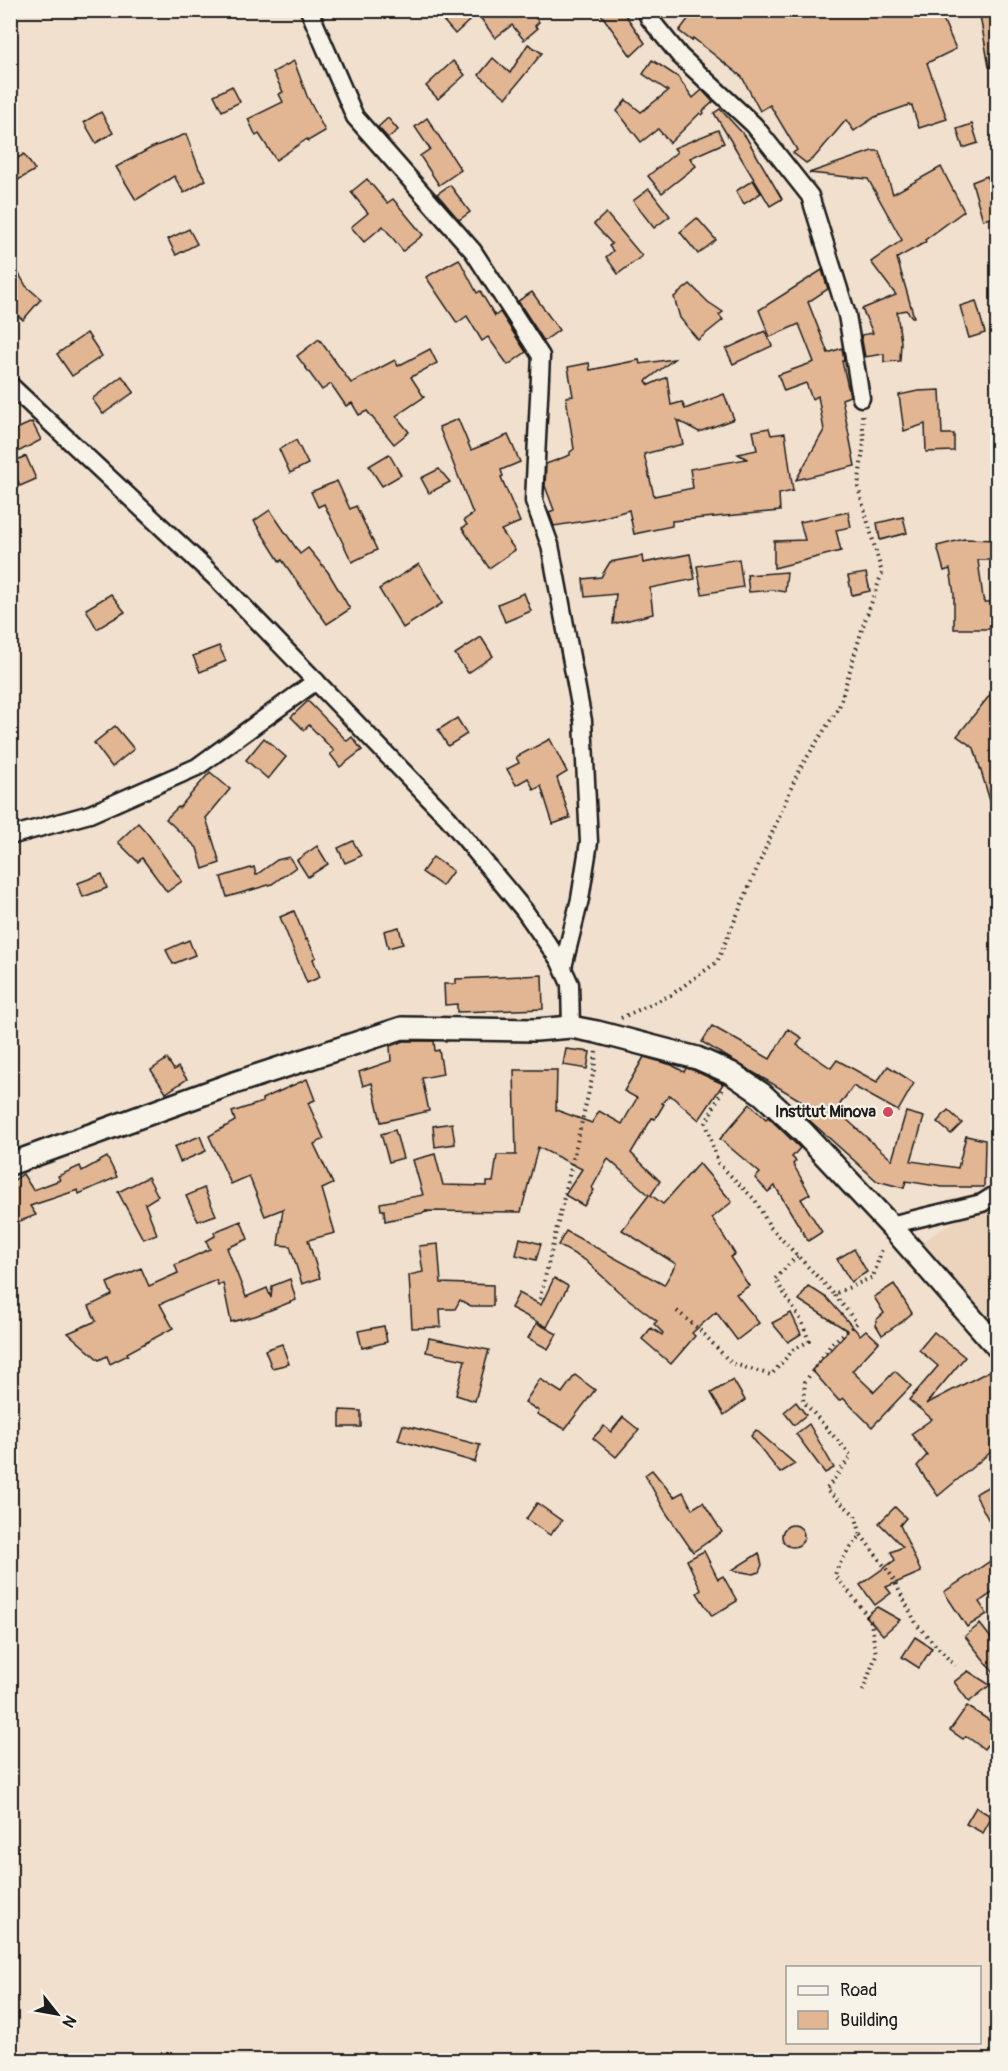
<svg xmlns="http://www.w3.org/2000/svg" width="1008" height="2071" font-family="Pangolin,sans-serif">
<style>
.built{fill:#ecd3bc}
.building{fill:#e2b593;stroke:#1c1c1c;stroke-width:1.5}
.lines{fill:none;stroke-linecap:round;stroke-linejoin:round}
.minor-casing{stroke:#1c1c1c;stroke-width:21}
.tertiary-casing{stroke:#1c1c1c;stroke-width:26}
.path{stroke:#1c1c1c;stroke-width:4;stroke-dasharray:1.5 4.5;stroke-linecap:butt}
.minor{stroke:#f7f3e8;stroke-width:16}
.tertiary{stroke:#f7f3e8;stroke-width:21}
.poi-dot{fill:#d1495b;stroke:#f7f3e8;stroke-width:2}
.labels{text-anchor:middle;dominant-baseline:central;stroke-width:4.5;stroke-linejoin:round;paint-order:stroke}
.poi-label{font-size:16px;font-weight:bold;fill:#1c1c1c;stroke:#f7f3e8;text-anchor:end}
</style>
<rect width="100%" height="100%" fill="#f1e0ce"/>
<filter id="ink" filterUnits="userSpaceOnUse"><feTurbulence type="fractalNoise" baseFrequency=".0167" numOctaves="2"/><feDisplacementMap in="SourceGraphic" scale="12" xChannelSelector="R" yChannelSelector="G"/><feConvolveMatrix kernelMatrix="1 2 1 2 8 2 1 2 1" color-interpolation-filters="sRGB"/></filter>
<g filter="url(#ink)">
<polygon class="built" points="997,1195 997,1332 922,1242"/>
<g class="building">
<polygon points="449,10 481,10 455,34 441,18"/>
<polygon points="488,10 531,10 530,12 539,22 535,26 538,28 524,40 512,25 495,38 480,17"/>
<polygon points="598,10 622,10 645,43 631,56"/>
<polygon points="695,10 939,10 956,49 927,63 947,119 919,128 912,106 909,105 875,117 854,131 846,120 814,158 806,163 793,153 797,150 770,105 760,111 742,77 693,38 692,41 679,31"/>
<polygon points="979,10 998,10 998,67 989,67"/>
<polygon points="528,44 542,53 506,98 479,75 493,58 510,73"/>
<polygon points="652,60 678,77 693,98 702,90 713,102 703,111 704,113 702,115 700,113 670,143 658,129 641,142 617,111 626,100 641,112 668,91 643,74"/>
<polygon points="294,61 307,96 325,131 308,141 307,139 276,160 259,134 256,136 248,119 283,102 279,94 283,92 273,72"/>
<polygon points="453,61 465,75 438,99 426,86"/>
<polygon points="232,86 240,102 222,111 214,95"/>
<polygon points="720,109 746,137 782,199 770,206 714,113"/>
<polygon points="101,112 113,133 96,143 84,122"/>
<polygon points="388,118 398,130 388,138 378,127"/>
<polygon points="427,118 461,170 439,185 420,156 430,149 415,127"/>
<polygon points="972,124 978,143 963,148 957,129"/>
<polygon points="718,130 724,143 690,158 696,166 662,193 648,176 677,152 674,148"/>
<polygon points="186,134 199,169 206,180 184,193 174,176 136,200 116,167 151,148"/>
<polygon points="872,151 879,151 893,194 941,167 964,211 925,240 926,242 897,258 914,317 912,317 906,310 897,312 901,342 900,361 884,362 884,354 865,357 861,335 873,333 862,309 896,295 871,262 902,240 868,179 809,173"/>
<polygon points="24,154 35,170 10,185 10,163"/>
<polygon points="987,176 998,216 983,220 972,182"/>
<polygon points="367,179 387,203 393,199 423,235 403,251 383,226 364,242 351,227 368,213 351,192"/>
<polygon points="753,180 761,193 744,204 736,191"/>
<polygon points="450,185 470,212 459,220 437,194"/>
<polygon points="649,189 670,216 654,228 633,201"/>
<polygon points="606,213 642,256 618,274 606,257 613,251 609,246 612,244 594,224"/>
<polygon points="697,218 716,240 698,254 680,232"/>
<polygon points="189,229 197,244 176,255 168,239"/>
<polygon points="10,258 26,286 41,299 23,320 10,309"/>
<polygon points="459,259 477,293 480,291 495,316 500,312 526,352 508,365 488,337 482,341 467,316 457,323 426,277"/>
<polygon points="822,270 828,289 808,302 828,353 842,348 844,361 842,361 850,396 842,399 855,466 796,480 824,430 818,396 812,399 806,383 784,391 778,375 814,362 799,324 770,337 759,310"/>
<polygon points="690,284 708,302 723,312 719,315 723,320 698,340 680,318 674,297"/>
<polygon points="532,292 559,330 544,341 518,301"/>
<polygon points="976,301 985,333 969,338 960,306"/>
<polygon points="765,331 772,346 733,364 726,349"/>
<polygon points="87,333 102,356 72,376 57,354"/>
<polygon points="319,339 351,383 395,360 398,366 430,349 437,363 411,377 424,397 396,416 409,432 394,444 367,411 359,415 352,403 346,406 331,384 322,390 297,356"/>
<polygon points="674,359 646,381 649,385 667,377 671,405 682,402 685,409 724,394 734,419 699,432 677,420 683,444 644,454 654,496 693,488 690,469 747,459 738,454 757,450 753,431 769,428 771,435 785,433 793,491 779,494 780,511 672,521 672,526 634,534 629,510 598,519 554,526 549,512 554,510 545,486 546,464 570,455 570,452 574,449 566,397 573,396 568,367 589,363 590,370 639,360 640,364"/>
<polygon points="122,376 134,392 103,414 92,399"/>
<polygon points="940,390 942,434 954,434 954,451 926,452 925,424 904,431 899,395 918,391"/>
<polygon points="458,419 471,450 508,435 520,462 501,470 503,476 501,477 520,522 501,530 515,550 489,568 462,528 467,525 464,520 473,514 439,427"/>
<polygon points="32,422 41,440 16,453 10,441 10,432"/>
<polygon points="296,440 308,464 290,473 279,449"/>
<polygon points="389,454 401,475 382,486 369,466"/>
<polygon points="26,456 36,479 20,486 10,463"/>
<polygon points="439,469 450,482 429,493 421,478"/>
<polygon points="337,481 350,509 356,506 377,550 352,562 324,504 318,507 311,492"/>
<polygon points="270,510 300,554 308,548 328,572 350,609 327,624 282,560 280,562 254,521"/>
<polygon points="848,512 851,527 836,530 841,551 774,568 774,541 805,540 800,522"/>
<polygon points="903,517 907,533 880,540 877,523"/>
<polygon points="964,539 998,540 998,560 978,560 983,598 985,602 991,602 990,629 954,629 954,594 950,569 944,571 937,546"/>
<polygon points="690,554 695,579 650,588 653,614 613,624 616,594 585,597 583,579 601,577 610,562 642,556 643,563"/>
<polygon points="739,559 743,587 702,594 697,566"/>
<polygon points="419,564 443,603 403,628 379,589"/>
<polygon points="787,572 785,592 773,590 749,592 747,575"/>
<polygon points="866,573 870,591 852,595 848,576"/>
<polygon points="524,593 531,611 505,622 498,604"/>
<polygon points="111,594 125,612 97,629 86,609"/>
<polygon points="481,637 493,656 468,673 455,654"/>
<polygon points="219,646 226,661 200,672 193,656"/>
<polygon points="998,685 998,813 994,814 974,748 957,736"/>
<polygon points="308,701 347,741 352,737 362,750 340,767 330,754 334,751 309,725 304,730 291,717"/>
<polygon points="457,718 467,734 448,746 438,730"/>
<polygon points="115,726 134,749 112,767 94,743"/>
<polygon points="264,738 286,757 268,779 246,760"/>
<polygon points="550,739 567,772 557,778 570,818 553,824 541,786 534,790 528,778 516,785 507,769 519,763 516,757"/>
<polygon points="210,772 230,789 206,818 220,863 203,869 197,848 166,819 178,807 179,808"/>
<polygon points="138,823 147,833 182,881 167,892 142,858 138,862 118,842"/>
<polygon points="353,841 361,856 345,863 338,848"/>
<polygon points="317,846 328,864 308,877 297,860"/>
<polygon points="289,857 296,867 272,884 227,897 221,877 254,867 256,875 277,860"/>
<polygon points="433,857 453,871 442,886 422,872"/>
<polygon points="102,874 107,888 83,897 78,883"/>
<polygon points="294,911 306,940 307,939 316,957 313,959 320,977 307,983 280,917"/>
<polygon points="399,927 403,944 388,948 384,931"/>
<polygon points="189,940 195,955 173,964 166,950"/>
<polygon points="542,975 543,1009 457,1012 457,1004 445,1005 444,984 456,984 456,979"/>
<polygon points="712,1026 770,1059 788,1029 802,1038 797,1045 831,1068 837,1060 877,1082 888,1066 914,1083 898,1111 853,1086 836,1110 892,1160 906,1112 924,1117 911,1161 958,1168 966,1136 985,1140 984,1187 942,1187 906,1181 904,1188 877,1181 799,1111 805,1103 702,1042"/>
<polygon points="404,1041 434,1041 435,1051 439,1050 443,1074 422,1078 429,1111 381,1122 372,1083 363,1086 359,1072 391,1061 390,1046"/>
<polygon points="566,1049 590,1052 587,1069 563,1065"/>
<polygon points="644,1057 672,1065 684,1072 686,1068 693,1070 723,1084 699,1120 670,1095 662,1103 664,1104 655,1119 652,1118 631,1153 660,1181 651,1195 663,1204 699,1163 732,1202 712,1218 735,1254 730,1257 749,1286 736,1294 759,1323 737,1340 716,1312 692,1333 695,1336 671,1364 642,1339 651,1328 662,1335 663,1333 654,1324 657,1321 619,1292 585,1260 558,1245 566,1231 664,1285 676,1264 622,1230 649,1195 608,1159 592,1188 594,1190 584,1206 565,1195 582,1169 538,1147 521,1212 425,1211 427,1212 385,1221 384,1210 381,1210 380,1203 423,1195 413,1160 435,1154 443,1185 487,1186 487,1182 493,1182 497,1155 516,1155 514,1070 557,1070 556,1110 592,1123 599,1111 622,1124 637,1098 624,1091"/>
<polygon points="167,1059 174,1070 178,1067 187,1079 166,1093 151,1070"/>
<polygon points="307,1079 315,1100 308,1103 324,1139 314,1144 333,1184 322,1189 335,1233 308,1240 320,1278 302,1284 290,1246 278,1245 283,1209 265,1216 249,1176 231,1184 209,1136 235,1121 232,1112 263,1102 262,1099"/>
<polygon points="750,1104 766,1119 768,1117 800,1148 792,1157 796,1161 793,1164 810,1194 801,1199 822,1232 808,1241 775,1186 768,1192 755,1178 760,1173 720,1139"/>
<polygon points="948,1110 962,1123 951,1134 937,1122"/>
<polygon points="452,1123 455,1144 435,1147 433,1126"/>
<polygon points="395,1130 403,1158 389,1162 381,1134"/>
<polygon points="200,1136 206,1151 180,1162 174,1147"/>
<polygon points="107,1157 117,1177 79,1194 78,1190 30,1206 36,1215 10,1225 10,1183 23,1174 33,1190 60,1180 58,1176 80,1166 82,1171"/>
<polygon points="148,1177 158,1196 145,1204 157,1234 143,1239 118,1192"/>
<polygon points="204,1188 216,1215 198,1221 186,1196"/>
<polygon points="241,1221 248,1239 227,1248 246,1297 267,1288 271,1298 272,1286 290,1279 296,1300 255,1316 231,1322 223,1283 218,1285 216,1280 160,1304 173,1328 127,1353 128,1355 110,1364 107,1356 99,1360 68,1333 96,1321 89,1306 112,1295 107,1283 141,1268 149,1286 178,1273 175,1265 210,1249 206,1241 215,1236 214,1232"/>
<polygon points="520,1238 541,1244 536,1260 516,1255"/>
<polygon points="438,1244 441,1283 493,1285 493,1306 471,1306 460,1300 455,1309 440,1309 441,1327 412,1328 409,1275 423,1272 419,1246"/>
<polygon points="854,1249 867,1272 851,1282 837,1259"/>
<polygon points="554,1278 568,1286 547,1327 511,1308 519,1293 541,1305"/>
<polygon points="894,1284 912,1313 903,1321 882,1335 876,1325 876,1320 884,1313 874,1297"/>
<polygon points="808,1286 827,1298 860,1335 866,1330 879,1342 852,1371 874,1392 895,1371 911,1386 872,1427 843,1398 839,1401 812,1370 848,1331 799,1300"/>
<polygon points="791,1313 801,1334 788,1342 772,1323"/>
<polygon points="537,1323 557,1334 548,1349 528,1338"/>
<polygon points="384,1326 387,1342 362,1348 358,1331"/>
<polygon points="934,1332 965,1357 926,1404 993,1369 998,1378 998,1446 938,1496 917,1466 927,1455 911,1434 932,1419 909,1400 938,1366 919,1350"/>
<polygon points="429,1338 489,1350 475,1401 456,1395 465,1360 426,1352"/>
<polygon points="282,1344 289,1364 272,1368 265,1350"/>
<polygon points="575,1375 595,1390 565,1429 537,1414 539,1411 525,1402 540,1379 562,1393"/>
<polygon points="733,1380 745,1400 724,1415 711,1393"/>
<polygon points="796,1402 806,1415 794,1425 784,1412"/>
<polygon points="340,1410 361,1411 361,1427 340,1427"/>
<polygon points="623,1417 639,1430 616,1457 593,1438 604,1426 611,1432"/>
<polygon points="809,1424 834,1468 825,1473 796,1434"/>
<polygon points="403,1425 480,1445 475,1462 398,1440"/>
<polygon points="756,1430 795,1464 780,1473 751,1436"/>
<polygon points="652,1470 674,1497 683,1492 692,1509 703,1502 722,1532 693,1552 665,1511 645,1475"/>
<polygon points="998,1481 998,1538 975,1494"/>
<polygon points="537,1503 562,1521 550,1535 526,1519"/>
<polygon points="895,1507 906,1518 900,1525 921,1572 886,1587 891,1593 875,1605 860,1585 895,1560 891,1552 903,1547 879,1523"/>
<circle cx="793" cy="1536" r="11"/>
<polygon points="704,1551 718,1579 723,1576 737,1601 712,1616 697,1593 701,1590 687,1560"/>
<polygon points="759,1553 762,1565 759,1572 753,1574 732,1570"/>
<polygon points="998,1556 998,1589 979,1602 987,1614 967,1627 944,1592"/>
<polygon points="877,1607 900,1620 883,1635 866,1616"/>
<polygon points="980,1624 998,1647 998,1678 965,1636"/>
<polygon points="915,1637 932,1648 919,1668 902,1657"/>
<polygon points="968,1671 990,1685 969,1702 954,1682"/>
<polygon points="967,1706 998,1726 998,1752 987,1745 984,1749 966,1736 963,1739 950,1730"/>
<polygon points="976,1807 992,1817 983,1833 966,1824"/>
</g>
<g class="lines">
<defs>
<g id="minor">
<polyline points="309,10 355,117 473,251 541,356 534,501 550,545 583,721 589,842 580,899 563,967"/>
<polyline points="646,10 649,18 680,56 754,125 810,196 847,315 861,398"/>
<polyline points="10,385 219,581 448,818 524,910 559,960 570,984 571,1027"/>
<polyline points="10,836 90,814 197,767 316,681"/>
<polyline points="890,1225 982,1203 998,1193"/>
</g>
<polyline id="tertiary" points="10,1164 234,1083 402,1028 536,1030 571,1027 597,1032 697,1058 731,1073 762,1094 802,1131 890,1225 998,1348"/>
</defs>
<use href="#minor" class="minor-casing"/>
<use href="#tertiary" class="tertiary-casing"/>
<g class="path">
<polyline points="621,1018 671,995 717,962 799,770 839,707 863,626 882,573 858,487 864,442 862,413"/>
<polyline points="722,1090 706,1123 718,1163 755,1200 770,1227 834,1294"/>
<polyline points="540,1299 594,1070 596,1051"/>
<polyline points="677,1311 701,1331 731,1363 771,1375 793,1350 809,1341 801,1320 775,1279 797,1256"/>
<polyline points="861,1535 891,1575 917,1625 955,1666"/>
<path d="M863 1691 876 1655 871 1622 854 1598 835 1575C840 1559 851 1547 861 1535L855 1515 826 1490 851 1456 803 1401 805 1382 832 1343 857 1323 834 1294 873 1277 883 1246"/>
</g>
<use href="#minor" class="minor"/>
<use href="#tertiary" class="tertiary"/>
</g>
</g>
<circle class="poi-dot" cx="888" cy="1112" r="6"/>
<g class="labels">
<g class="poi-label">
<text x="876" y="1112">Institut Minova</text>
</g>
</g>
<rect width="1008" height="2071" fill="none" stroke="#f7f3e8" stroke-width="36"/>
<rect x="18" y="18" width="972" height="2035" fill="none" stroke="#1c1c1c" stroke-width="2" filter="url(#ink)"/>
<rect x="786" y="1966" width="195" height="78" fill="#f7f3e8" stroke="#9f9d96" stroke-width="1.5"/>
<rect x="798" y="1986" width="30" height="9" fill="#f7f3e8" stroke="#9f9d96" stroke-width="1.5"/>
<text x="840" y="1996" font-size="18" fill="#1c1c1c">Road</text>
<rect x="798" y="2011" width="30" height="18" fill="#e2b593" stroke="#9f9d96" stroke-width="1.5"/>
<text x="840" y="2026" font-size="18" fill="#1c1c1c">Building</text>
<g transform="translate(57 2014) rotate(121)" stroke="#f7f3e8" stroke-width="4.5" paint-order="stroke">
<path d="M0-4.5L10 22L0 15L-10 22Z" fill="#1c1c1c"/>
<text y="-9" font-size="16" font-weight="bold" text-anchor="middle" fill="#1c1c1c">N</text>
</g>
</svg>
